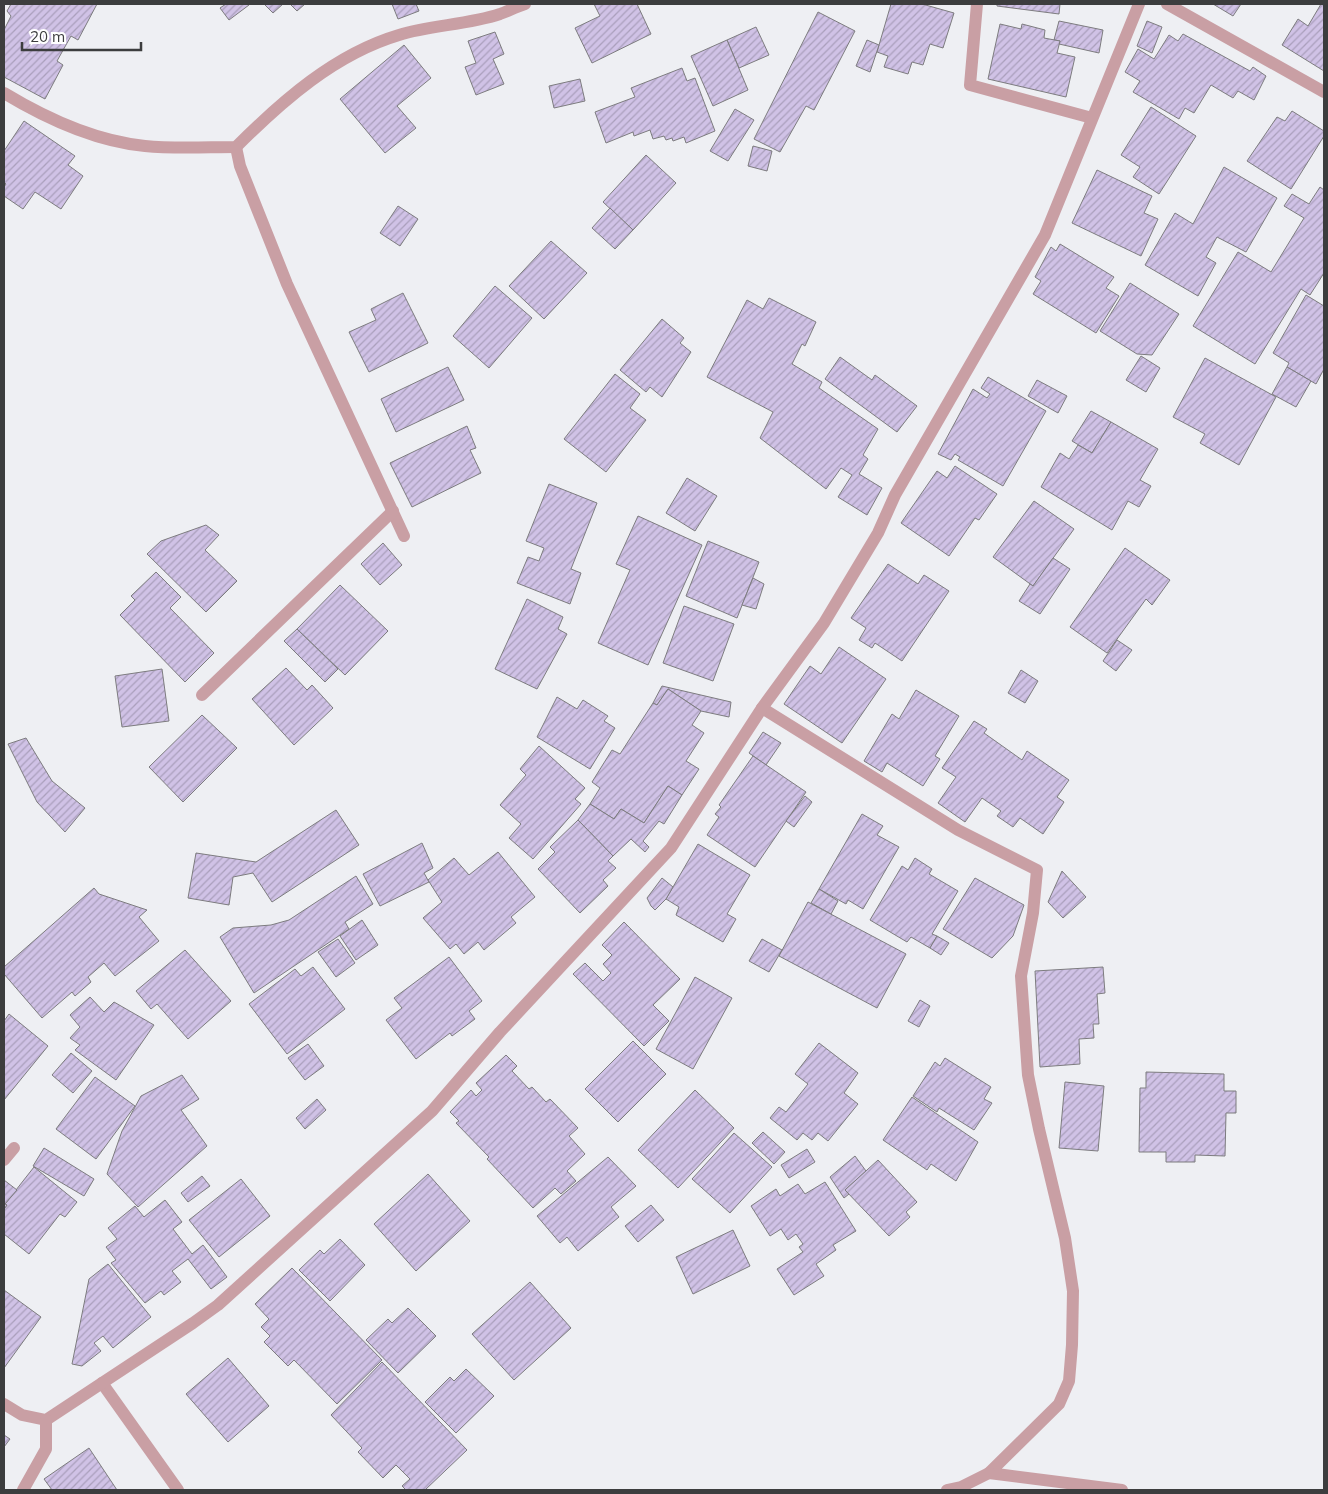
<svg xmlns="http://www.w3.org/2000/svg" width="1328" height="1494" font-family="Mulish,sans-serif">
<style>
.building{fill:url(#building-hatch);stroke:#7d7c7f}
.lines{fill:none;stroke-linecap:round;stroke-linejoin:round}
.street{stroke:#c99fa4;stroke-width:12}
</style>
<defs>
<pattern id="building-hatch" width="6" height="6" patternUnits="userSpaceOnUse" patternTransform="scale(1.25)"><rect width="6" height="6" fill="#d0c2e6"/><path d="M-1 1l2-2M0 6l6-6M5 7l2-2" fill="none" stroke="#aa9fbc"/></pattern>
</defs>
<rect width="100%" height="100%" fill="#eeeff3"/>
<g class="building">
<polygon points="11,4 97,4 78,40 71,36 57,61 63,65 45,99 4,77 4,30 11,16 7,11"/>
<polygon points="226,4 248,4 249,5 229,20 220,8"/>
<polygon points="264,4 283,4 273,13"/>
<polygon points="290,4 305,4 297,11"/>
<polygon points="392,4 416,4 419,11 398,19"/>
<polygon points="594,4 637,4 651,34 592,63 575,28 600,16"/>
<polygon points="891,4 922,4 954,13 943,48 930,44 923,65 912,62 908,74 884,67 888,56 877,52"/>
<polygon points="997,4 1060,4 1059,14 997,6"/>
<polygon points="1213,4 1241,4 1233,16"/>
<polygon points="1321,4 1324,4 1324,71 1282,45 1298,19 1308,26"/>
<polygon points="818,12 855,31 814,110 806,106 780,152 754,139"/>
<polygon points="1059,21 1103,30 1099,53 1059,44 1060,41 1054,40"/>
<polygon points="1147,21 1162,27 1152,53 1137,46"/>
<polygon points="1000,24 1021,29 1022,24 1045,30 1044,38 1060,41 1057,53 1075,57 1066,97 988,79"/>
<polygon points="756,27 769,55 739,68 727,40"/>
<polygon points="495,32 504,54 493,59 504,84 476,95 465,67 476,63 468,41"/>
<polygon points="1183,34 1250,71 1253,67 1266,76 1254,100 1238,91 1233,98 1211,85 1194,113 1185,108 1179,119 1133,92 1140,81 1125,72 1138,49 1154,59 1169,35 1178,41"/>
<polygon points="727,40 748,90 713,106 691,56"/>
<polygon points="867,40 879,45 870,72 856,66"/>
<polygon points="404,45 431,78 397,106 416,128 385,153 340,99"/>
<polygon points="682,68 687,81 695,78 715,131 686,143 684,137 673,141 672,138 666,140 664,136 653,139 650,130 634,136 633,132 606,143 595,112 635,97 631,88"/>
<polygon points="580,79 585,101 554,108 549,86"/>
<polygon points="1151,107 1196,136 1159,194 1133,177 1140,167 1121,155"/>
<polygon points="735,109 754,120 728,161 710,151"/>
<polygon points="1292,111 1324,131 1324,136 1291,189 1247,161 1277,117 1285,121"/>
<polygon points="24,121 75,156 68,165 83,176 61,209 35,192 23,209 4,196 4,187 6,184 4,182 4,151"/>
<polygon points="753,146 772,151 767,171 748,166"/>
<polygon points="646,155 676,183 633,230 603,202"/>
<polygon points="1224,167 1277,198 1246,252 1217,237 1206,257 1216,263 1198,296 1145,265 1175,213 1193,224"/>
<polygon points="1097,170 1152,196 1144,213 1158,219 1141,256 1072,223"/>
<polygon points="1320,187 1324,190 1324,273 1310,295 1301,289 1255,364 1193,326 1238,252 1271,272 1304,218 1284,206 1292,194 1309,204"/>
<polygon points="398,206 418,219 400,246 380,233"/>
<polygon points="610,208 633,230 615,249 592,228"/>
<polygon points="551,241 587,273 544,319 509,286"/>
<polygon points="1060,244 1114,277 1106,288 1119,296 1096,333 1033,294 1041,281 1035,277 1051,247 1056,251"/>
<polygon points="1130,283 1179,314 1152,355 1137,354 1100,331"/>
<polygon points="495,286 532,318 489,368 453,336"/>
<polygon points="403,293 428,343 369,372 349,332 376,320 371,309"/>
<polygon points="1306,295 1324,306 1324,369 1316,384 1287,367 1289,363 1273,353"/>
<polygon points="769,298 816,322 805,346 802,344 792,364 822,382 819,388 878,429 863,455 868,459 859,474 882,488 867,515 838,497 852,475 841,468 826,489 760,438 773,412 707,377 747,300 763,309"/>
<polygon points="662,319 684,338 680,343 691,352 662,397 650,387 646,392 620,370"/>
<polygon points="1141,356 1160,368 1146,392 1126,380"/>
<polygon points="840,357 872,380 875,375 917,406 897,432 825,379"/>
<polygon points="1205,358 1276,397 1239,465 1200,443 1205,434 1173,417"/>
<polygon points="448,367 464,400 396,432 381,399"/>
<polygon points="1287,367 1311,381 1296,407 1272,394"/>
<polygon points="615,374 640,394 630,408 646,420 606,472 564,439"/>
<polygon points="988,377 1046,411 1003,486 958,460 960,457 955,454 951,460 938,454 973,389 987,398 990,394 981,388"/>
<polygon points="1037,380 1067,396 1058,413 1028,396"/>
<polygon points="1091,411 1111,422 1092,453 1072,441"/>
<polygon points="1111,422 1158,449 1140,480 1151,486 1139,507 1128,501 1112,530 1041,487 1060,453 1069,459 1078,445 1092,453"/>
<polygon points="467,426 476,448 470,450 481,473 412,507 390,463"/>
<polygon points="955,466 997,494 979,520 975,518 949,556 901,523 937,471 947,478"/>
<polygon points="687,478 717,496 695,531 666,513"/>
<polygon points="549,484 597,503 571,569 581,573 570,604 517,583 528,557 539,561 544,548 526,541"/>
<polygon points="1034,501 1074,529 1033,586 993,557"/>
<polygon points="638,516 702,545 648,665 598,643 630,570 616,564"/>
<polygon points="206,525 219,535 205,550 237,581 206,612 147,554 161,541"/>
<polygon points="708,541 759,562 737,618 686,596"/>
<polygon points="383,543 402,565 380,585 361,564"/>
<polygon points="1125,548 1170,580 1152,605 1146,599 1107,653 1070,627"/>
<polygon points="1053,558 1070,569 1040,614 1019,601 1030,584 1033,586"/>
<polygon points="888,564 918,584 924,575 949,591 902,661 875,643 872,648 859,640 866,628 851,618"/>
<polygon points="156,572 181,597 170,608 214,653 185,682 120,615 135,600 131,596"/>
<polygon points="753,578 764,584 756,609 742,605"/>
<polygon points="340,585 388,631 345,675 297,629"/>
<polygon points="527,599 563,617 558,629 567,634 537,689 495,669"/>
<polygon points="684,606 734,624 713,681 663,663"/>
<polygon points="297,629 338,669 325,682 284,641"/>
<polygon points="1117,640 1132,650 1116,671 1103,661"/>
<polygon points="839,647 886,679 842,743 784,704 810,666 821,674"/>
<polygon points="286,668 307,690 312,685 333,708 294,745 252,699"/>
<polygon points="162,669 169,721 122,727 115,676"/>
<polygon points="1021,670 1038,681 1025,703 1008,693"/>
<polygon points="662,686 731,702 729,717 701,711 668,689 657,705 653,703"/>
<polygon points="668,689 701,711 692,725 704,733 686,761 699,769 682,795 668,786 644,823 621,809 614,819 590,804 600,788 592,782 612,750 620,754 653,703 657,705"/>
<polygon points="916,690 959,716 935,756 940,759 923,786 887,763 882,772 864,761 892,714 899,719"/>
<polygon points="557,697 577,709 583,700 608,716 604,721 615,728 590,769 537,737"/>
<polygon points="202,715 237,748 183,802 149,767"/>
<polygon points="974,721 987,729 984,733 1022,760 1027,751 1069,780 1057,797 1064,802 1043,834 1020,818 1013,827 997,816 1001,811 982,798 965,822 938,803 956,777 942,768"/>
<polygon points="763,732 781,743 766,765 749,753"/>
<polygon points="26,738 52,781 85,808 65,832 37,802 8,744"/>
<polygon points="539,746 585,788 575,799 581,804 533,859 509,838 521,824 500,805 526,775 520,769"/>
<polygon points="753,756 806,792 755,867 707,835 719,817 715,814 721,807 719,805"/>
<polygon points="668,786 682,795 664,824 659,821 643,841 649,847 645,852 631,839 613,856 578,820 590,804 614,819 621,809 644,823"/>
<polygon points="805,796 812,802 794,827 786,821"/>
<polygon points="336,810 359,845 272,902 253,873 233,877 229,905 188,898 196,853 256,862"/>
<polygon points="862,814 883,826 877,835 899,847 863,909 848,900 846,904 819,889"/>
<polygon points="578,820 613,856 608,861 616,868 603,880 608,886 580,913 538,869 555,852 550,847"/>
<polygon points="422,843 433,868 424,873 429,882 380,906 363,874"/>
<polygon points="698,844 750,875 727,914 736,919 723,942 676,915 679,907 666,899"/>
<polygon points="498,852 535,897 511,917 516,923 484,950 478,942 464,954 456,944 450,949 423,918 442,902 428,880 454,858 469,875"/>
<polygon points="915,858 932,869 929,874 958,891 932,934 937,936 930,948 911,937 907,942 870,920 902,866 908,870"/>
<polygon points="1062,871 1086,897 1063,918 1048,902"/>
<polygon points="356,876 373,904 345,922 349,929 254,993 220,937 233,928 271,925 289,920"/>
<polygon points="662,878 673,887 666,899 655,910 651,906 647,898"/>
<polygon points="975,878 1024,905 1013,936 992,958 943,929"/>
<polygon points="94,888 99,894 147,910 139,917 159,941 115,976 104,963 88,977 91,982 75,996 72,992 42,1018 4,974 4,967"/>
<polygon points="819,889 838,901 831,914 811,903"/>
<polygon points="808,902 906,954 877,1008 779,956"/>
<polygon points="362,920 378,945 356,960 340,936"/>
<polygon points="624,922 680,979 653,1005 669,1021 644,1046 573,974 585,963 603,981 611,973 603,964 612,955 602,945"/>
<polygon points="937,936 949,943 941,955 930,948"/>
<polygon points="338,939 355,963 336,977 318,952"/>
<polygon points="762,939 782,950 769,972 749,961"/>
<polygon points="185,950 231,1001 188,1039 157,1004 151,1009 136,991"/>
<polygon points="449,957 482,1001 469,1011 475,1019 452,1036 450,1033 416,1059 386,1020 402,1008 394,998"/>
<polygon points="313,967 345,1009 287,1054 249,1004 295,969 301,976"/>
<polygon points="1103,967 1105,993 1097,994 1099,1024 1093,1024 1094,1038 1079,1039 1080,1064 1040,1067 1035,971"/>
<polygon points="695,977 732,998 693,1069 656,1049"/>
<polygon points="90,997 104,1012 114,1002 154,1025 116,1080 75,1050 80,1045 70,1038 80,1027 70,1015"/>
<polygon points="920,1000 930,1006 919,1027 908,1021"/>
<polygon points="9,1014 48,1046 4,1100 4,1021"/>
<polygon points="633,1041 666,1074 618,1122 585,1089"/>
<polygon points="819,1043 858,1073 844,1093 858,1104 828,1141 818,1133 812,1140 803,1133 797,1140 770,1118 779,1107 786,1112 808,1084 795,1074"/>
<polygon points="308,1044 324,1066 305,1080 288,1058"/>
<polygon points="71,1053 92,1071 73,1093 52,1075"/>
<polygon points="506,1055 517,1066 512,1071 529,1089 532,1087 546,1102 550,1099 578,1128 569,1136 585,1154 567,1171 576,1181 561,1194 555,1188 533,1208 487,1159 489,1157 456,1123 459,1121 450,1112 471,1090 476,1096 482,1090 476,1083"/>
<polygon points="945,1058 991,1087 984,1099 992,1103 974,1130 939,1108 937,1112 913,1096 935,1062 940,1066"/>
<polygon points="1146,1072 1224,1074 1224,1091 1236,1091 1236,1113 1226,1113 1225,1156 1195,1155 1195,1162 1166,1162 1166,1152 1139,1152 1140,1088 1146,1088"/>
<polygon points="182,1075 199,1099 181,1110 207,1146 138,1207 107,1174 122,1131 141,1096"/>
<polygon points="95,1077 135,1106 96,1159 56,1129"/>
<polygon points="1065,1082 1104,1086 1098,1151 1059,1148"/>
<polygon points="695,1090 734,1128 678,1188 638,1150"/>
<polygon points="912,1097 978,1142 956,1181 931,1164 927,1170 883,1140"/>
<polygon points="317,1099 326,1110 305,1129 296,1118"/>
<polygon points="763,1132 785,1152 774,1164 752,1143"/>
<polygon points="734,1133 772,1167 730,1213 692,1179"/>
<polygon points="44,1148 94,1179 84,1196 33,1166"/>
<polygon points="807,1149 815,1162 789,1178 781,1165"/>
<polygon points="855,1156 866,1171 845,1190 849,1194 844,1198 830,1177"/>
<polygon points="608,1157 636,1186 611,1207 619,1217 578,1251 567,1237 560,1243 537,1216"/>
<polygon points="878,1160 917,1202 906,1212 910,1217 889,1236 845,1190"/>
<polygon points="34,1167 77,1202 65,1217 60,1214 29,1254 4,1234 4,1209 7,1205 5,1204"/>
<polygon points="428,1174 470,1221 416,1271 374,1224"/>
<polygon points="202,1176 210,1186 188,1202 181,1193"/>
<polygon points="241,1179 270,1216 219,1257 189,1220"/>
<polygon points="4,1180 17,1190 5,1204 7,1205 4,1209"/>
<polygon points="825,1182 856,1231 833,1245 836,1250 816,1264 824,1276 794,1295 777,1269 803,1252 799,1247 803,1244 796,1234 788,1240 781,1229 770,1236 751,1206 776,1189 780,1196 798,1184 805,1194"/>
<polygon points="165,1200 182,1222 173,1229 192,1254 203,1245 227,1277 211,1289 188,1259 172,1271 181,1282 164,1295 161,1291 145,1303 111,1263 116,1260 106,1247 117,1239 108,1228 135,1206 144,1217"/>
<polygon points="651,1205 664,1220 638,1242 625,1226"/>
<polygon points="733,1230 750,1266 693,1294 676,1257"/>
<polygon points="340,1239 365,1265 330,1301 299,1270 320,1250 324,1254"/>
<polygon points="108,1264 151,1317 113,1348 103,1336 94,1343 101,1351 82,1366 72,1364 89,1279"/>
<polygon points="292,1268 382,1360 337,1404 294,1360 288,1366 264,1342 270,1336 261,1327 269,1319 255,1304"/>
<polygon points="530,1282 571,1328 514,1380 472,1334"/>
<polygon points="4,1290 41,1317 4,1368"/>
<polygon points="408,1308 436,1336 398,1373 366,1340 388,1319 392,1323"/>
<polygon points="228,1358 269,1406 228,1442 186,1394"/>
<polygon points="382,1362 467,1450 425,1490 406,1490 402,1486 410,1479 396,1465 383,1478 358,1452 362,1448 331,1415"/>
<polygon points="466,1369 494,1396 456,1433 425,1402 450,1377 454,1381"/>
<polygon points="4,1435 10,1439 4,1447"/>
<polygon points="89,1448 117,1490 52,1490 44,1479"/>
</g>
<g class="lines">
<g class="street">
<polyline points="977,4 970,85 1092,118"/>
<polyline points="1167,4 1324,92"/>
<path d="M4 93C47 119 94 141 145 146 174 149 207 147 236 147 282 101 335 54 399 35 431 25 467 25 500 14 508 11 516 7 525 4"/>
<polyline points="236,147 240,166 287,284 404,536"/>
<polyline points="202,695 393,511"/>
<polyline points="762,708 958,830 1037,870 1033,913 1021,976 1028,1075 1039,1129 1065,1238 1073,1291 1072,1345 1069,1381 1059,1404 989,1473 1122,1490"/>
<polyline points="4,1160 14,1148"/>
<polyline points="102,1383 178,1490"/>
<polyline points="4,1404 22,1415 46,1420 193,1323 218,1305 432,1111 500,1032 671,848 762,708 824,623 878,533 895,495 1045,235 1139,4"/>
<polyline points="23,1490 46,1449 46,1420"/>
<polyline points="947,1490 961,1487 989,1473"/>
</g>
</g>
<rect width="1328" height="1494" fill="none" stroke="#3c3d3e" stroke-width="10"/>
<path d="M22 42v8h119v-8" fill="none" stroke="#3c3d3e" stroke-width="2.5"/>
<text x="30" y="42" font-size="15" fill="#3c3d3e" stroke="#ffffff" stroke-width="4" paint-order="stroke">20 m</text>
</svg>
